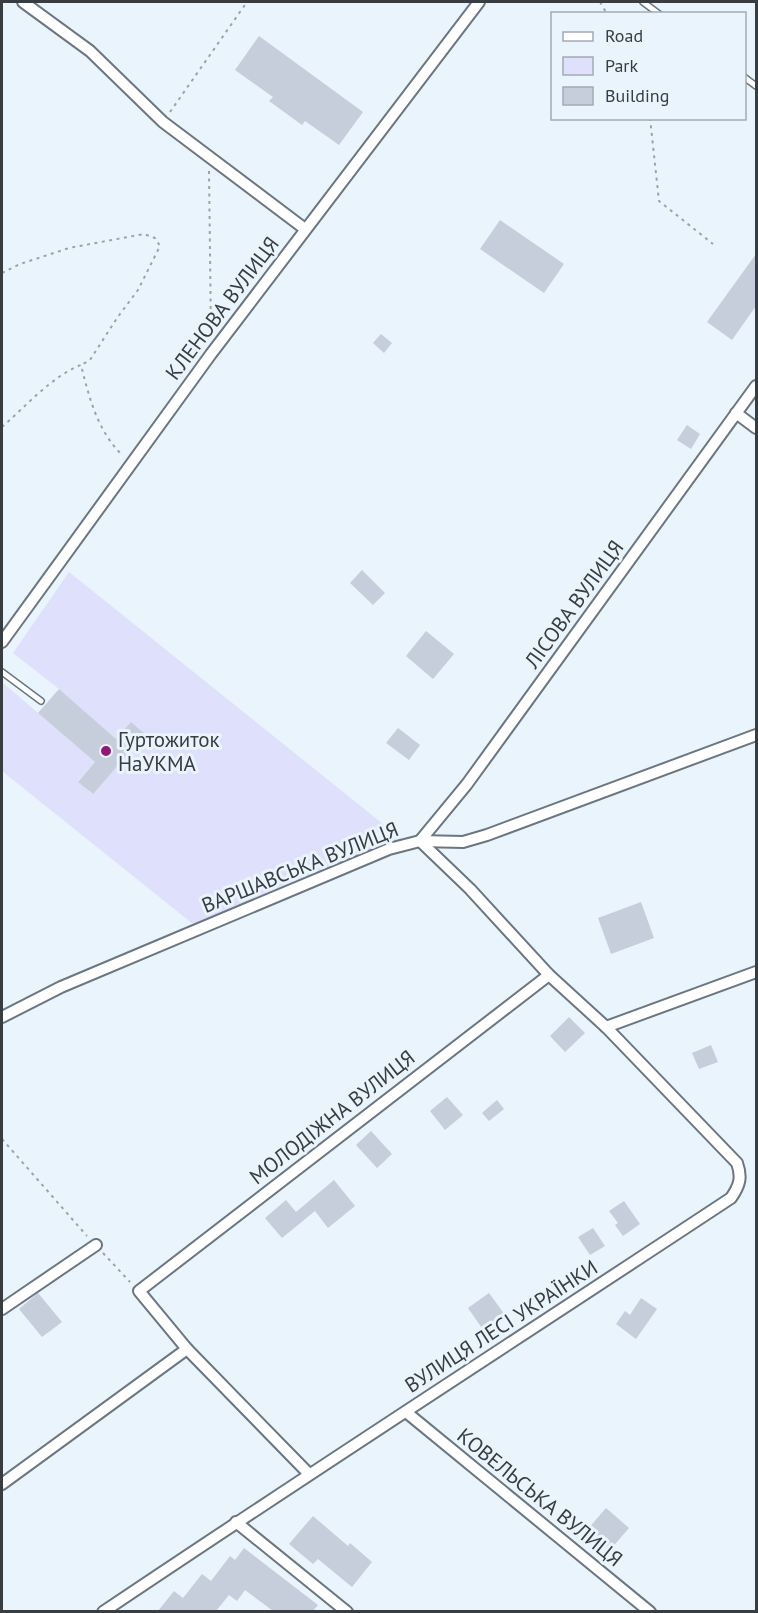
<svg xmlns="http://www.w3.org/2000/svg" width="758" height="1613" font-family="'PT Sans',sans-serif">
<style>
.green{fill:#dee0fc}
.building{fill:#c6cddb}
.lines{fill:none;stroke-linecap:round;stroke-linejoin:round}
.lane-casing{stroke:#6b7680;stroke-width:8}
.street-casing{stroke:#6b7680;stroke-width:14}
.path{stroke:#9ba3aa;stroke-width:2;stroke-dasharray:3 4.5;stroke-linecap:butt}
.lane{stroke:#fff;stroke-width:5}
.street{stroke:#fff;stroke-width:10}
.poi-dot{fill:#901977;stroke:#eaf4fd;stroke-width:2}
.labels{text-anchor:middle;dominant-baseline:central;stroke-width:6;stroke-linejoin:round;paint-order:stroke}
.street-label{font-size:21px;fill:#383d42;stroke:#eaf4fd}
.poi-label{font-size:21px;fill:#383d42;stroke:#eaf4fd;text-anchor:start}
</style>
<rect width="100%" height="100%" fill="#eaf4fd"/>
<polygon class="green" points="69,572 403,840 193,924 2,771 2,682 95,762 78,781 92,794 145,734 131,722 116,739 59,689 13,653"/>
<g class="building">
<polygon points="259,36 363,112 339,145 305,121 302,125 269,101 273,97 235,70"/>
<polygon points="500,220 564,264 544,293 480,249"/>
<polygon points="756,254 756,306 732,340 707,322"/>
<polygon points="381,334 392,343 384,353 373,343"/>
<polygon points="687,425 700,434 691,449 677,440"/>
<polygon points="362,570 385,593 373,605 350,583"/>
<polygon points="426,631 454,654 433,679 406,656"/>
<polygon points="59,689 116,739 131,722 145,734 93,794 78,782 95,762 38,713"/>
<polygon points="398,728 420,745 409,760 386,743"/>
<polygon points="641,902 654,938 611,954 598,918"/>
<polygon points="569,1017 585,1033 565,1052 550,1036"/>
<polygon points="711,1045 718,1062 699,1069 692,1053"/>
<polygon points="447,1097 463,1115 445,1130 430,1111"/>
<polygon points="497,1100 504,1109 489,1121 482,1113"/>
<polygon points="371,1131 392,1154 377,1168 356,1145"/>
<polygon points="334,1180 355,1206 328,1228 315,1211 282,1238 265,1218 286,1200 296,1212"/>
<polygon points="624,1201 640,1224 623,1236 615,1225 618,1223 609,1211"/>
<polygon points="593,1228 605,1246 590,1255 578,1237"/>
<polygon points="38,1293 62,1322 42,1337 19,1309"/>
<polygon points="489,1293 505,1315 484,1331 468,1308"/>
<polygon points="641,1298 657,1309 636,1339 616,1324 625,1311 630,1315"/>
<polygon points="606,1508 629,1528 610,1550 587,1530"/>
<polygon points="313,1516 348,1546 350,1543 372,1562 352,1587 318,1559 313,1564 289,1544"/>
<polygon points="244,1548 318,1605 313,1611 273,1611 245,1590 237,1601 229,1595 216,1611 158,1611 174,1591 183,1598 202,1574 211,1581 230,1556 235,1560"/>
</g>
<g class="lines">
<defs>
<g id="lane">
<polyline points="643,2 659,14"/>
<polyline points="744,77 756,86"/>
<polyline points="2,672 41,701"/>
</g>
<g id="street">
<polyline points="23,2 90,51 163,122 305,229"/>
<polyline points="756,386 467,784 420,841 470,889 549,975 606,1027 756,972"/>
<polyline points="736,413 756,428"/>
<polyline points="2,642 211,354 479,2"/>
<polyline points="2,1017 61,987 389,849 420,841 463,842 487,835 756,735"/>
<polyline points="2,1309 96,1245"/>
<polyline points="406,1412 650,1612"/>
<polyline points="309,1474 187,1349 139,1291 549,975"/>
<polyline points="2,1484 187,1349"/>
<polyline points="236,1522 347,1612"/>
<path d="M103 1612C311 1472 522 1336 731 1198 740 1185 742 1177 737 1163L606 1027"/>
</g>
</defs>
<use href="#lane" class="lane-casing"/>
<use href="#street" class="street-casing"/>
<g class="path">
<polyline points="600,2 607,14"/>
<polyline points="170,112 247,2"/>
<polyline points="650,118 659,201 713,244"/>
<polyline points="209,171 211,333"/>
<polyline points="2,273 20,264 69,248 144,234 155,238 160,246 138,290 117,318 90,360 81,365"/>
<path d="M2 427C25 407 52 376 81 365 89 397 97 430 122 455"/>
<polyline points="2,1139 87,1236"/>
<polyline points="103,1253 130,1282"/>
</g>
<use href="#lane" class="lane"/>
<use href="#street" class="street"/>
</g>
<circle class="poi-dot" cx="106" cy="751" r="6"/>
<g class="labels">
<g class="street-label">
<text transform="translate(222 308) rotate(-53)">КЛЕНОВА ВУЛИЦЯ</text>
<text transform="translate(574 604) rotate(-54)">ЛІСОВА ВУЛИЦЯ</text>
<text transform="translate(300 867) rotate(-22)">ВАРШАВСЬКА ВУЛИЦЯ</text>
<text transform="translate(332 1117) rotate(-38)">МОЛОДІЖНА ВУЛИЦЯ</text>
<text transform="translate(501 1326) rotate(-33)">ВУЛИЦЯ ЛЕСІ УКРАЇНКИ</text>
<text transform="translate(540 1497) rotate(39)">КОВЕЛЬСЬКА ВУЛИЦЯ</text>
</g>
<g class="poi-label">
<text x="118" y="739">Гуртожиток<tspan x="118" dy="24">НаУКМА</tspan></text>
</g>
</g>
<rect width="758" height="1613" fill="none" stroke="#383d42" stroke-width="6"/>
<rect x="551" y="12" width="195" height="108" fill="#eaf4fd" stroke="#a3abb2" stroke-width="1.5"/>
<rect x="563" y="32" width="30" height="9" fill="#ffffff" stroke="#a3abb2" stroke-width="1.5"/>
<text x="605" y="42" font-size="18" fill="#383d42">Road</text>
<rect x="563" y="57" width="30" height="18" fill="#dee0fc" stroke="#a3abb2" stroke-width="1.5"/>
<text x="605" y="72" font-size="18" fill="#383d42">Park</text>
<rect x="563" y="87" width="30" height="18" fill="#c6cddb" stroke="#a3abb2" stroke-width="1.5"/>
<text x="605" y="102" font-size="18" fill="#383d42">Building</text>
</svg>
